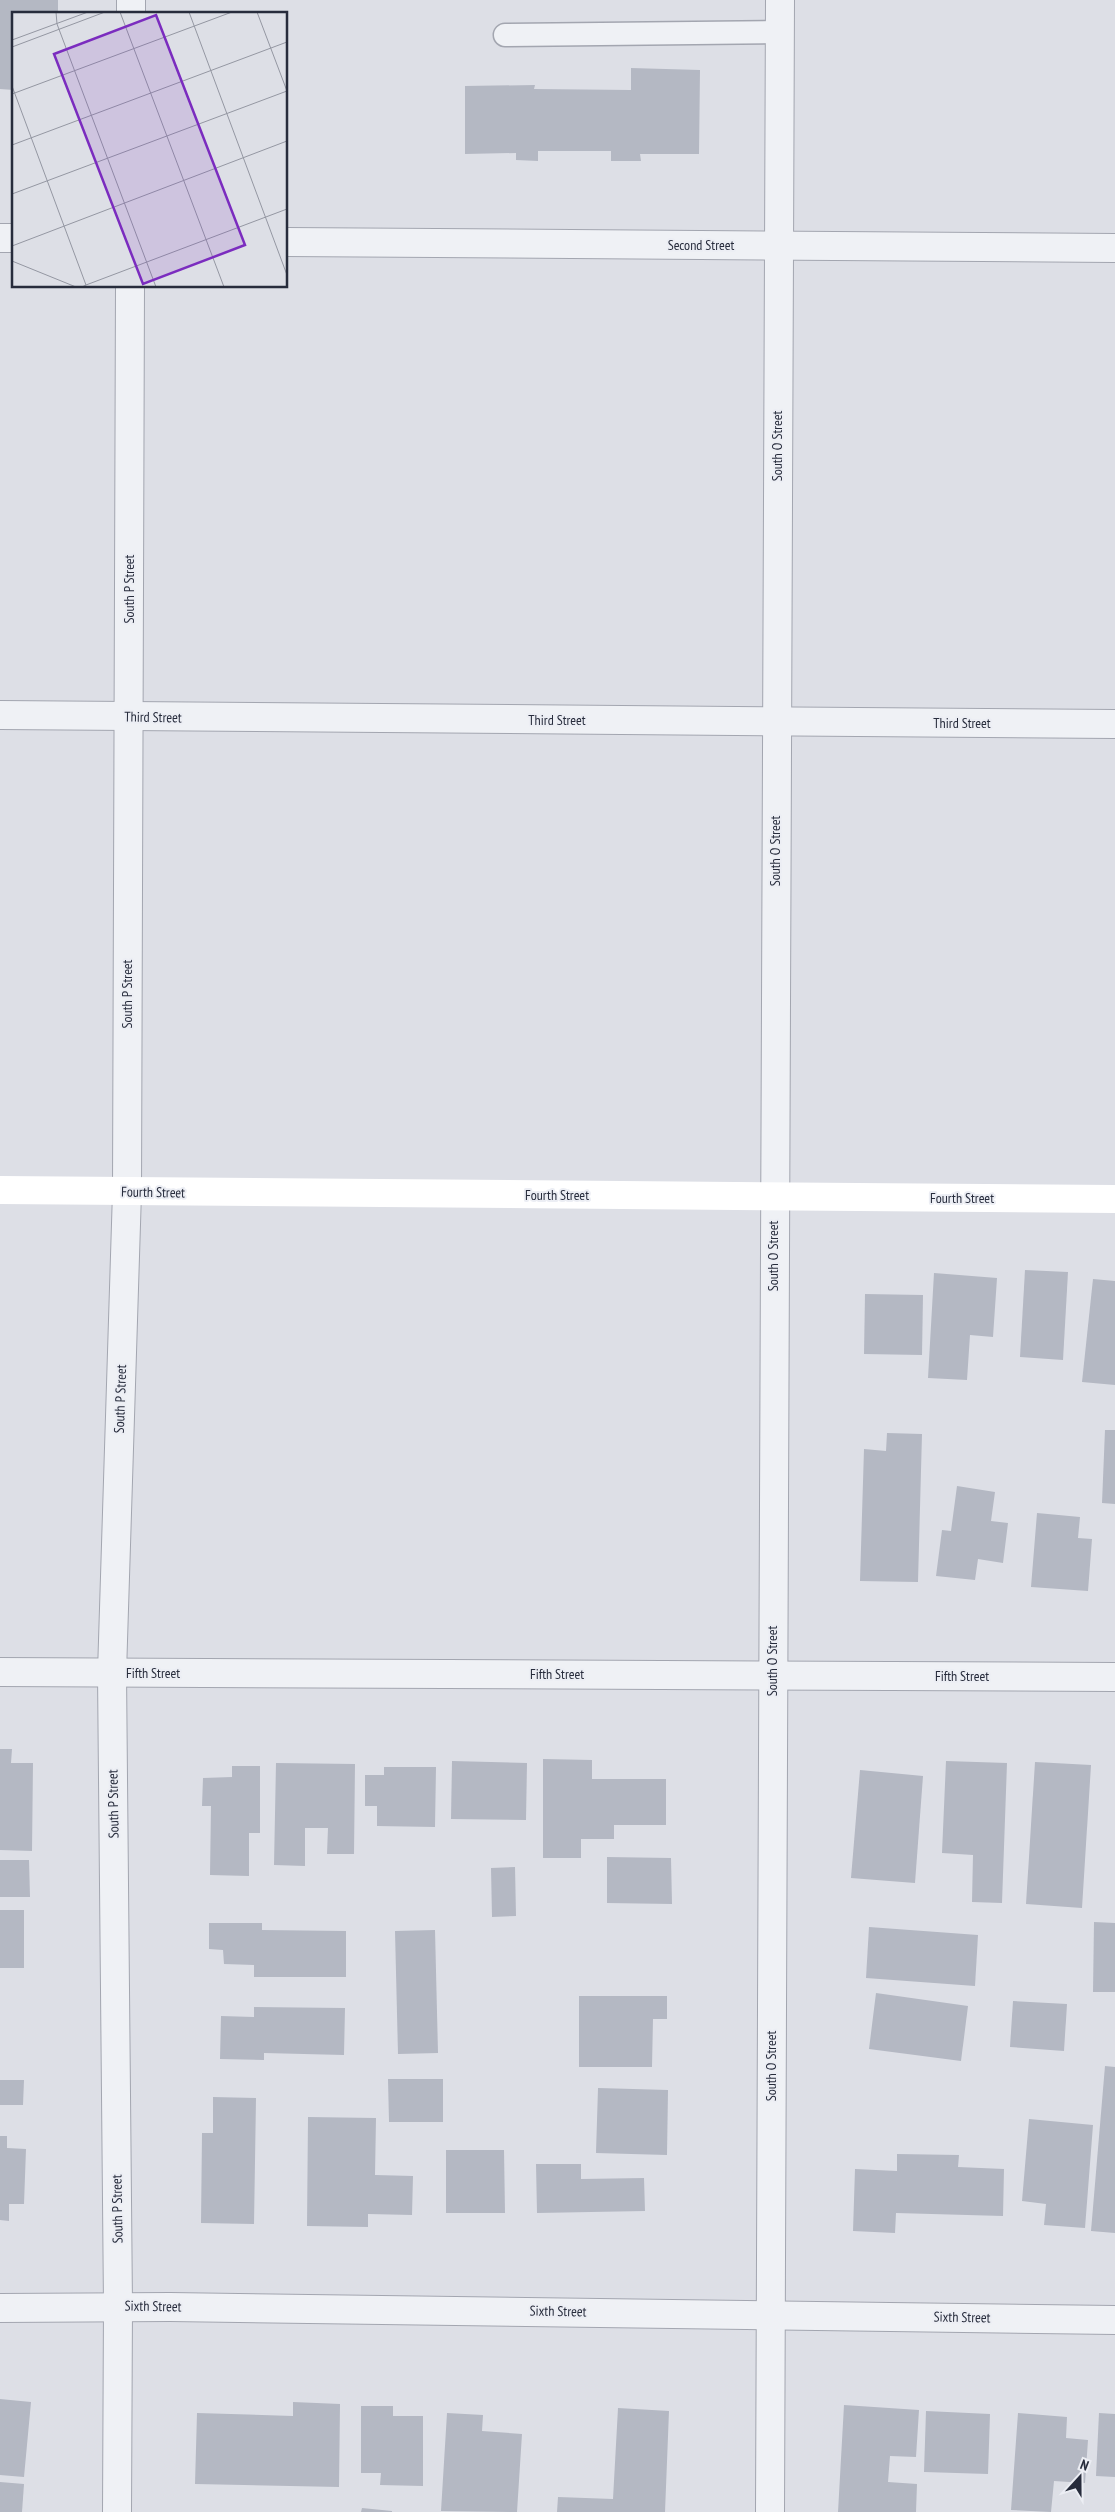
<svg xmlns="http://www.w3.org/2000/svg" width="1115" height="2512" font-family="'PT Sans Narrow',sans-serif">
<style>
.building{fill:#b4b8c3}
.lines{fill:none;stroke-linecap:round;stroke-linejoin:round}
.service-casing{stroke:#a3a6b0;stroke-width:25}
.minor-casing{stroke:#a3a6b0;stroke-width:30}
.tertiary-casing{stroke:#a3a6b0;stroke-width:30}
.service{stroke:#eff1f5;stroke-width:22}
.minor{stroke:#eff1f5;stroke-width:28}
.tertiary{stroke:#eff1f5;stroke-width:28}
.secondary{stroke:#fff;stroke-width:28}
.labels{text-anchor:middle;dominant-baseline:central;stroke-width:4;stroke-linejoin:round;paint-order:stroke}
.street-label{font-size:14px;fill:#272c3c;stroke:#eceef4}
.inset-road{fill:none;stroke:#9497a2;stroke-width:1}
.view{fill:#7b2cbf;fill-opacity:0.15;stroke:#7b2cbf;stroke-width:2.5}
.inset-edge{fill:none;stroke:#272c3c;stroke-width:2.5}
</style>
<rect width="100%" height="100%" fill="#dddfe6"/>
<g class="building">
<polygon points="0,0 58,0 58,14 14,14 14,90 0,89"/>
<polygon points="631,68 700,70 699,154 640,154 641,161 611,161 611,151 538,151 538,161 516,160 516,153 465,154 465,86 535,85 534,89 631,90"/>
<polygon points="1025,1270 1068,1272 1063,1360 1020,1357"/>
<polygon points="934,1273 997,1278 993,1337 970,1335 967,1380 928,1378"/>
<polygon points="1093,1279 1115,1281 1115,1385 1082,1382"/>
<polygon points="865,1294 923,1295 922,1355 864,1354"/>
<polygon points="1105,1430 1115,1430 1115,1504 1102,1503"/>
<polygon points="887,1433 922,1434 918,1582 860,1581 864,1449 886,1451"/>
<polygon points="957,1486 995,1492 991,1521 1008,1523 1003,1563 978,1559 975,1580 936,1576 942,1530 951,1531"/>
<polygon points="1037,1513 1080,1517 1078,1538 1092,1539 1088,1591 1031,1587"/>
<polygon points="0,1749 12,1749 11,1763 33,1763 32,1851 0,1850"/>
<polygon points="543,1759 592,1760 592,1779 666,1779 666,1825 614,1825 614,1839 581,1839 581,1858 543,1858"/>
<polygon points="452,1761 527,1763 526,1820 451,1819"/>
<polygon points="946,1761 1007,1763 1002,1903 972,1902 973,1855 942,1853"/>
<polygon points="1035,1762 1091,1765 1082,1908 1026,1904"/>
<polygon points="276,1763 355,1764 354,1854 327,1854 328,1828 305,1828 305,1866 274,1865"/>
<polygon points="232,1766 260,1766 260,1833 249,1833 249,1876 210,1875 211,1806 202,1806 203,1778 232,1777"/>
<polygon points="384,1767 436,1767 435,1827 377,1826 377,1806 365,1806 365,1775 384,1775"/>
<polygon points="860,1770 923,1776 915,1883 851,1878"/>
<polygon points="607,1857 671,1858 672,1904 607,1903"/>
<polygon points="0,1860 29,1860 30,1897 0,1897"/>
<polygon points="515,1867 516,1916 492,1917 491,1868"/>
<rect x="0" y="1910" width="24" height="58"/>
<polygon points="1094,1922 1115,1923 1115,1992 1093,1992"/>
<polygon points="209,1923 262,1923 262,1930 346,1931 346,1977 254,1977 254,1965 224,1964 223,1950 209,1949"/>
<polygon points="869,1927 978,1935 975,1986 866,1978"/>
<polygon points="435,1930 438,2053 398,2054 395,1931"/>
<polygon points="876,1993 968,2006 961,2061 869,2049"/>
<polygon points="579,1996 667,1996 667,2019 653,2019 652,2067 579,2067"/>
<polygon points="1013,2001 1067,2004 1064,2051 1010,2047"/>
<polygon points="254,2007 345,2008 344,2055 264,2053 264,2060 220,2059 221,2016 254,2017"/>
<polygon points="1105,2066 1115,2067 1115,2233 1091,2231"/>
<polygon points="388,2079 443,2079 443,2122 389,2122"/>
<polygon points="0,2080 24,2080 23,2105 0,2105"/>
<polygon points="598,2088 668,2090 667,2155 596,2153"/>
<polygon points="213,2097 256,2098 254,2224 201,2223 202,2133 213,2133"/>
<polygon points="308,2117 376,2118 375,2175 413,2176 412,2215 368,2214 368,2227 307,2226"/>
<polygon points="1029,2119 1093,2125 1085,2228 1044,2225 1046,2204 1022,2201"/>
<polygon points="0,2136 7,2136 7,2148 26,2149 24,2204 9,2204 9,2221 0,2220"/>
<polygon points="446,2150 504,2150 505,2213 446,2213"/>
<polygon points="897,2154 959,2155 958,2167 1004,2169 1003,2216 896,2213 895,2233 853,2231 855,2169 897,2171"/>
<polygon points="536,2164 581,2164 581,2179 644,2178 645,2211 537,2213"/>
<polygon points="0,2399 31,2402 24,2477 0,2475"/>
<polygon points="293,2402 340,2404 339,2487 195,2484 197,2413 293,2416"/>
<polygon points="844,2405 919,2410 916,2457 890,2456 888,2482 917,2484 916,2512 838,2512"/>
<polygon points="361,2406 393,2406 393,2416 423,2416 423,2486 380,2485 381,2473 361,2473"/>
<polygon points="618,2408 669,2411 665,2512 557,2512 558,2497 613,2499"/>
<polygon points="926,2411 990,2414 988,2474 924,2472"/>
<polygon points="447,2413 483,2415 482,2431 522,2434 517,2512 441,2511"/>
<polygon points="1018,2413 1067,2417 1066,2438 1088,2440 1085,2483 1054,2481 1051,2512 1011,2510"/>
<polygon points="1099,2413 1115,2414 1115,2477 1096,2476"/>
<polygon points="0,2482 24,2484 22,2512 0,2512"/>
<polygon points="362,2508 392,2511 392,2512 361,2512"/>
</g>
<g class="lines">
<defs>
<polyline id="service" points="505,35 779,32"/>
<g id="minor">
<polyline points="0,238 14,238"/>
<polyline points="286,242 1115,248"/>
<polyline points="0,715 1115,724"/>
<polyline points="0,1672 1115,1677"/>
<polyline points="0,2308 170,2307 1115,2320"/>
<polyline points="770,2512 780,0"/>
</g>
<g id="tertiary">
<polyline points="131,14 131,0"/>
<polyline points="117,2512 118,2306 112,1673 127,1192 130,286"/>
</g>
</defs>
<use href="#service" class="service-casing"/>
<use href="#minor" class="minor-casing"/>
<use href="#tertiary" class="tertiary-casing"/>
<use href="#service" class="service"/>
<use href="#minor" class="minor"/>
<use href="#tertiary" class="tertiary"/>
<polyline class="secondary" points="0,1190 1115,1199"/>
</g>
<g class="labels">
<g class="street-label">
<text x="701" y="245">Second Street</text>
<text transform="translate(777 446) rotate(-90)">South O Street</text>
<text transform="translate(129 589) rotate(-90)">South P Street</text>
<text transform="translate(153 717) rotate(1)">Third Street</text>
<text x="557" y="720">Third Street</text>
<text x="962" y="723">Third Street</text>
<text transform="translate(775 851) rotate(-90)">South O Street</text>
<text transform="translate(127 994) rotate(-90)">South P Street</text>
<text transform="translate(153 1192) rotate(1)">Fourth Street</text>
<text x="557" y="1195">Fourth Street</text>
<text x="962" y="1198">Fourth Street</text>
<text transform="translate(773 1256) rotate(-90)">South O Street</text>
<text transform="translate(120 1399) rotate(-88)">South P Street</text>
<text transform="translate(772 1661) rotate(-90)">South O Street</text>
<text x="153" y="1673">Fifth Street</text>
<text x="557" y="1674">Fifth Street</text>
<text x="962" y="1676">Fifth Street</text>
<text transform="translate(113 1804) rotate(-91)">South P Street</text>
<text transform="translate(771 2066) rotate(-90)">South O Street</text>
<text transform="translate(117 2209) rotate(-91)">South P Street</text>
<text transform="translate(153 2306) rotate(1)">Sixth Street</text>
<text transform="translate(558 2311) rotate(1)">Sixth Street</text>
<text transform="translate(962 2317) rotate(1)">Sixth Street</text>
</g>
</g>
<g transform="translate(12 12)">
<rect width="275" height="275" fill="#dddfe6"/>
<path class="inset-road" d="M44 0 45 12 144 275M108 0 212 275M177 0 275 263M245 0 275 79M0 28 76 0M0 35 93 0M0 74 74 273 70 275M0 82 220 0M0 133 275 30M0 182 275 79M0 234 275 129M0 249 64 275M74 273 275 197"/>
<path class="view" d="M144 3 233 233 131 272 42 42Z"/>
<rect width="275" height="275" class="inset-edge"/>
</g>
<g transform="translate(1080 2477) rotate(21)" stroke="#eceef4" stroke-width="4" paint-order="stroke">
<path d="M0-4L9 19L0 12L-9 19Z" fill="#272c3c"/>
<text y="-8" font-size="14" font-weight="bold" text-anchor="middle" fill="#272c3c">N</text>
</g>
</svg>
